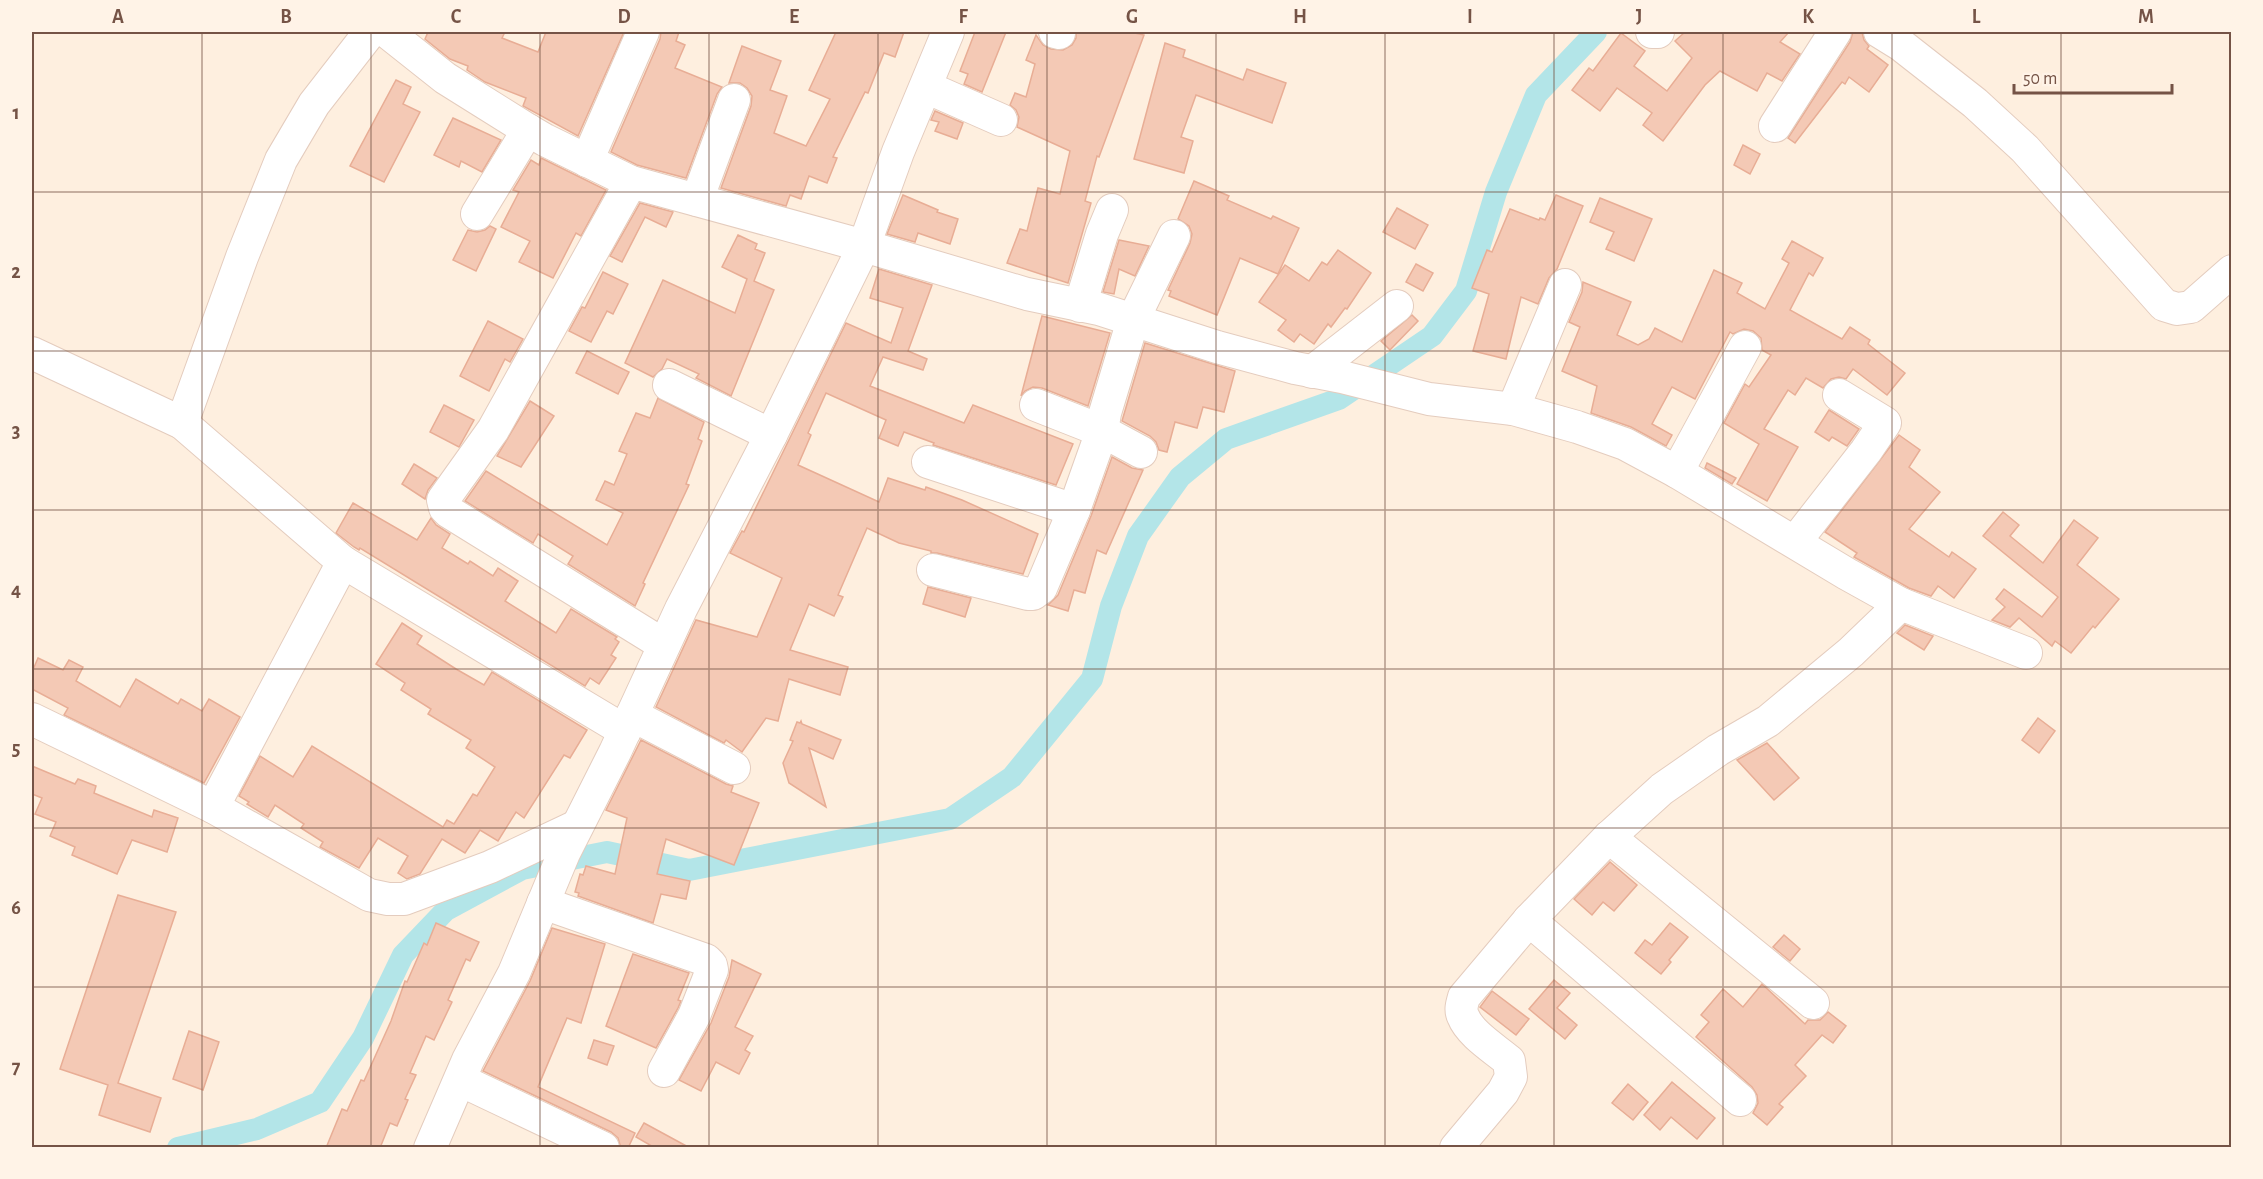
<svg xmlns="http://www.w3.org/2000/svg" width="2263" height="1179" font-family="'Alegreya Sans',sans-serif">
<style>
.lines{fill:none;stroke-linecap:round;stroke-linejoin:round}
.canal{stroke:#b3e5e8;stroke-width:22}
.building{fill:#f4c9b5;stroke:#e8ad95;stroke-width:1.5}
.minor-casing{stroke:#e4ccbe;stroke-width:34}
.minor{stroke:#fff;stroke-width:32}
.grid{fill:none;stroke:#755346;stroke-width:1.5;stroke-opacity:0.55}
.neatline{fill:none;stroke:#755346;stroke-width:2}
.grid-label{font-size:20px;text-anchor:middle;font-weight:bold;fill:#755346}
</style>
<rect width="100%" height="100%" fill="#feefdf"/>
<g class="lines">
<polyline class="canal" points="178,1148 257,1129 320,1102 363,1038 403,955 446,910 522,869 607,852 689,870 950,819 1012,777 1092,679 1111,606 1138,536 1180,477 1226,439 1339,399 1432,336 1466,291 1496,192 1536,95 1596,32"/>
</g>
<g class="building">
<polygon points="428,32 505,32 502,38 538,52 546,32 624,32 578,136 523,106 526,98 485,82 467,70 468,66 450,59 425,39"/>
<polygon points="661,32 679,32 676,41 685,45 675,68 722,87 717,94 686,178 637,165 611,152 660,39"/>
<polygon points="836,32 904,32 895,57 884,53 868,93 865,92 833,157 837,158 827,183 809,176 801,199 790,195 786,206 721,188 751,106 752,96 747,88 740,83 729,83 742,46 781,61 770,90 787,96 774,133 806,146 830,99 809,90"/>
<polygon points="975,32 1006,32 982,92 964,84 968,74 960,71"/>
<polygon points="1076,32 1130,32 1144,35 1099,157 1097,156 1085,201 1091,203 1068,283 1007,263 1020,229 1027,231 1038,188 1060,194 1070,151 1017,127 1019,117 1016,110 1010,105 1015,93 1026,97 1035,64 1026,60 1036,35 1043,45 1051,49 1063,50 1072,45 1076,38"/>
<polygon points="1685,32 1789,32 1780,42 1800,54 1782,81 1767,73 1757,91 1720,71 1705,85 1663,141 1643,125 1652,113 1617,88 1600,111 1572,90 1589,68 1593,71 1621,33 1645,51 1634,66 1667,91 1692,58 1675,41"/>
<polygon points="1853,32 1862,32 1864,40 1869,46 1867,49 1888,65 1869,92 1849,77 1845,84 1842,82 1795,143 1788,138 1850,42"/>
<polygon points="1165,43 1185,50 1183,57 1243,80 1247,69 1286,83 1272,123 1196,95 1181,137 1193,141 1184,173 1134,159"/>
<polygon points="396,80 411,87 403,104 420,112 384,182 350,166"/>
<polygon points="935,111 963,123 957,139 935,131 939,122 931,120"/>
<polygon points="453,118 501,140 482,172 461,161 459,167 434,155"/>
<polygon points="1743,145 1760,154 1750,174 1734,165"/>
<polygon points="541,158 606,190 581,236 576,233 553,278 519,262 530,241 501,227 519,192 513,190 531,160 539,165"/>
<polygon points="1194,181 1229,196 1227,200 1271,219 1273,216 1299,228 1278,274 1240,258 1217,315 1169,296 1171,291 1168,290 1190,243 1192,234 1189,226 1178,219"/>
<polygon points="903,195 938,210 937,212 958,219 950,244 918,233 915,242 887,234"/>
<polygon points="1556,195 1583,206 1557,269 1549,278 1538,304 1521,297 1506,359 1473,351 1489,294 1472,288 1487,250 1492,252 1510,209 1539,220 1540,218 1545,220"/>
<polygon points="1600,198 1652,219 1634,261 1606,249 1614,232 1590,222"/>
<polygon points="640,203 673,212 666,227 645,217 622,262 610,256"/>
<polygon points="1397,208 1428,225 1415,249 1383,232"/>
<polygon points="490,226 496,229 476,271 453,260 468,230 477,232 485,230"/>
<polygon points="738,235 757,244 755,249 765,253 754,281 774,290 731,396 696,378 699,374 667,359 662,369 653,377 625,363 663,280 735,313 747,279 722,267"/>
<polygon points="1119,240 1149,246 1135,276 1119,269 1114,294 1103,292"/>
<polygon points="1792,241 1823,258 1813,276 1809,273 1790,310 1842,339 1850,327 1870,340 1868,344 1905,373 1887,395 1853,369 1846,379 1839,377 1831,379 1823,388 1806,378 1795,395 1788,390 1764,429 1798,447 1767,501 1737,484 1759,444 1724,423 1745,384 1749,387 1771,355 1762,350 1761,338 1753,331 1744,329 1733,334 1730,332 1695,399 1672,387 1652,424 1672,435 1666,446 1631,427 1591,413 1597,386 1562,371 1580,327 1569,322 1582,292 1583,282 1631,302 1617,335 1638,345 1649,339 1655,328 1682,342 1714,270 1742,283 1737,293 1765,309 1789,263 1782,259"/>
<polygon points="1338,250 1371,273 1347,309 1345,308 1331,327 1328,324 1314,344 1300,334 1294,342 1278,330 1286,320 1259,302 1285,265 1309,281 1322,262 1327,265"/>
<polygon points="1416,264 1433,273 1423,291 1406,282"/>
<polygon points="879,269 932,285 908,351 927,359 923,370 883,357 870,386 964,423 973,405 1073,444 1056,485 933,445 934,443 904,432 898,446 879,438 886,420 826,393 808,433 811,435 798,465 879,502 888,478 925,490 926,487 962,500 1038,534 1023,574 937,553 931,553 931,551 899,543 867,528 838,595 843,597 834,616 809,604 790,650 848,667 840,695 789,679 778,721 766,718 742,752 726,740 724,743 656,707 696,620 757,637 782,578 730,553 742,531 744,532 846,323 891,343 903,308 870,298"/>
<polygon points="603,272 628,284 613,314 607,311 591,342 569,331 582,307 585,308"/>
<polygon points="1412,315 1418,321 1390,350 1381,341"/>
<polygon points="1042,316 1110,333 1088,406 1042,388 1033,387 1025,391 1021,396"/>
<polygon points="488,321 523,339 510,362 505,359 489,391 460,376"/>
<polygon points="1145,343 1235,371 1224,412 1203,407 1197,428 1175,422 1167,452 1159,450 1156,442 1150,436 1122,421"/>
<polygon points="587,351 629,372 618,394 576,373"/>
<polygon points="658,398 704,422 698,439 702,441 686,484 689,485 643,583 645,584 635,606 568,564 573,556 538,534 533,543 465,501 486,471 607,545 623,513 596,500 605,481 614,485 627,454 619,451 636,413 650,418"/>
<polygon points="530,401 554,416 521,467 497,456"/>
<polygon points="444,405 474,420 459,447 430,432"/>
<polygon points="1829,410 1859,429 1847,446 1832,437 1829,441 1815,432"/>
<polygon points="1899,435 1920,450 1909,467 1940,492 1909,529 1949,557 1952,552 1976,569 1954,598 1938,586 1931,596 1909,588 1854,557 1857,553 1825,532"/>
<polygon points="1112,457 1132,468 1143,470 1132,495 1106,554 1097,550 1085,593 1074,590 1068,611 1048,605 1058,595 1091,516"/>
<polygon points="1707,463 1736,478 1732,484 1705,468"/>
<polygon points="414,464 437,478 428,490 425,499 402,484"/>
<polygon points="353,503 417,540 431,518 436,525 450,534 442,548 468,564 470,561 493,576 498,568 518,581 505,601 556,633 571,609 617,637 615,639 619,642 611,655 616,658 599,684 590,678 585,686 360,548 359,550 354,547 336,533"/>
<polygon points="2003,512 2019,525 2010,536 2043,563 2074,520 2098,538 2077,565 2119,599 2095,628 2093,626 2071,653 2055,641 2052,646 2019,618 2010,627 1992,620 2005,607 1996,599 2004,589 2042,617 2058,597 1983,536"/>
<polygon points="928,587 971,598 965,617 923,604"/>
<polygon points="402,623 422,636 417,644 456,669 484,685 492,672 587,730 570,758 564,755 524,818 516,812 498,841 480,830 465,853 442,839 420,874 407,879 398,873 408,856 378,838 359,868 320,847 323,842 301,828 304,824 275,805 268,817 247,804 249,802 239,796 260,756 293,777 312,746 443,827 447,820 454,824 473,794 477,796 495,767 466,748 471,740 428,714 431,709 401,690 405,683 376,664"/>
<polygon points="1905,625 1933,636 1924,650 1897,633"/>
<polygon points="38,658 63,670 69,660 83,667 76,681 120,707 136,679 178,704 181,699 202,711 209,699 240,717 204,783 64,715 68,708 32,689 32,672"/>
<polygon points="2038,718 2055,731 2039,753 2022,740"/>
<polygon points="801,721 802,724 841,740 833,759 809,748 826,807 789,783 783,763 793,741 790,740 797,722 800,723"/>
<polygon points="641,740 726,784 733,786 731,792 759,803 734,865 666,839 657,874 690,881 686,899 661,894 653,923 578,896 579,893 575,892 580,874 583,875 586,866 615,874 627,818 606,810"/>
<polygon points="1767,743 1799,778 1774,800 1737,760"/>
<polygon points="32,766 75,784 78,779 96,786 94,793 152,817 154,810 178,818 167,852 132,840 117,874 72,855 75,847 50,836 56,822 35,814 42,798 32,794"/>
<polygon points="1610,862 1637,885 1614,911 1603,902 1592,915 1574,899"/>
<polygon points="118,895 176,912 118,1083 161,1098 150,1132 99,1115 108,1085 60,1069"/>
<polygon points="436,923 479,942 470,961 466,959 448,1000 452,1002 434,1040 426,1036 410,1073 416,1075 405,1099 408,1100 397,1126 390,1123 380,1148 326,1148 342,1109 347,1111 361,1080 364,1081 391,1021 405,981 407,982 424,943 427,945"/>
<polygon points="1670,923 1688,937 1669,960 1671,962 1661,974 1635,953 1645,940 1652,945"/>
<polygon points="552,928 605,944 581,1023 567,1018 538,1087 635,1133 628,1148 621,1148 618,1138 611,1132 483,1071 530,981"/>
<polygon points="1784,935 1800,949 1790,961 1773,947"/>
<polygon points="633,954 689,973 678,1000 681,1001 678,1008 656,1048 606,1026"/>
<polygon points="732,960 761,974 735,1027 753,1036 745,1050 750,1053 739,1074 716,1062 701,1091 679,1080 711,1023 729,977"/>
<polygon points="1554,980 1570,993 1557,1008 1577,1025 1565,1039 1529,1009"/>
<polygon points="1762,984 1805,1024 1808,1020 1820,1020 1828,1012 1846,1026 1833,1043 1822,1035 1795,1065 1806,1076 1779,1104 1783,1107 1767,1125 1753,1113 1758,1103 1757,1095 1752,1087 1696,1037 1709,1022 1701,1015 1723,989 1743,1007"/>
<polygon points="1492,991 1529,1019 1516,1035 1480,1007"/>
<polygon points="189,1031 219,1042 203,1090 173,1079"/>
<polygon points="594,1040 614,1046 607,1065 588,1058"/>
<polygon points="1672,1082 1715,1118 1697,1139 1671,1117 1660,1130 1644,1115"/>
<polygon points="1628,1084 1648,1102 1633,1120 1612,1103"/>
<polygon points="644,1123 690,1148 655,1148 636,1137"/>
</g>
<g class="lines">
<defs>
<g id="minor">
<path d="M387 32 445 78 528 130 545 140 631 182 864 246 1027 294 1099 309 1217 347 1295 368 1342 377 1429 399 1513 409 1577 427 1625 444 1677 472 1847 574 1901 604 1851 652 1768 721 1718 750 1662 789 1609 837 1529 920 1464 997C1462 1004 1460 1010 1463 1016 1470 1034 1495 1049 1509 1061L1511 1077 1503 1092 1456 1148"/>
<polyline points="1055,32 1059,33"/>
<polyline points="1652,32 1658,32"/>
<polyline points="1880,32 1901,45 1975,103 2025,149 2164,305 2177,309 2191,307 2232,271"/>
<polyline points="926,87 1001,120"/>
<polyline points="1775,126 1835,32"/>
<polyline points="587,161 643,32"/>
<polyline points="631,182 493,430 443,500 445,508 449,512 664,645"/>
<polyline points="697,200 734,100"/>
<polyline points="477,214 528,130"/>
<polyline points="1080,306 1102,234 1112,210"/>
<polyline points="32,353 182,423 343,562 625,731"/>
<polyline points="1312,372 1397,306"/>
<polyline points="669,385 771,435"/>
<polyline points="1036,405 1102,431 1141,452"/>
<polyline points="1513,409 1565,285"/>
<polyline points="182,423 242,257 281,160 314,104 370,32"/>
<polyline points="928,462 1074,510"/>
<polyline points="1677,472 1745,347"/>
<polyline points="1795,542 1866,451 1885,423 1839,395"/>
<polyline points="933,570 1028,594 1033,594 1041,588 1074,510 1102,431 1105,413 1133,320 1174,236"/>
<polyline points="1901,604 2026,653"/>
<polyline points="632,715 734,768"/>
<polyline points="32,719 213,807 369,895 388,899 404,899 490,867 577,826"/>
<polyline points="213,807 343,562"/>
<polyline points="1609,837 1813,1003"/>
<polyline points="543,903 706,960 711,965 712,970 694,1016 664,1071"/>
<polyline points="1529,920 1740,1100"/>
<polyline points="460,1080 603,1148"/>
<polyline points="430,1148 468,1060 514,973 564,853 615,752 681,609 771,435 864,246 898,152 948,32"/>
</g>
</defs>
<use href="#minor" class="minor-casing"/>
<use href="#minor" class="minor"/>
</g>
<path class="grid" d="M202 32V1148M371 32V1148M540 32V1148M709 32V1148M878 32V1148M1047 32V1148M1216 32V1148M1385 32V1148M1554 32V1148M1723 32V1148M1892 32V1148M2061 32V1148M32 192H2232M32 351H2232M32 510H2232M32 669H2232M32 828H2232M32 987H2232"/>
<rect width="2263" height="1179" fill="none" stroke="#fff3e7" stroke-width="66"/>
<path d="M2014 84v9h158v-9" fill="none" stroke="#755346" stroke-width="3"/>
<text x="2023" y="84" font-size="18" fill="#755346" stroke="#fff3e7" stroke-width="4.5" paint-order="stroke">50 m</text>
<rect x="33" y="33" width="2197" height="1113" class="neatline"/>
<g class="grid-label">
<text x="118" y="23">A</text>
<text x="286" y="23">B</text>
<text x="456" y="23">C</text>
<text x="624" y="23">D</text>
<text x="794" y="23">E</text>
<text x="963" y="23">F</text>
<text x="1132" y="23">G</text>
<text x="1300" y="23">H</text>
<text x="1470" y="23">I</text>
<text x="1639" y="23">J</text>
<text x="1808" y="23">K</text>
<text x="1976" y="23">L</text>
<text x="2146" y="23">M</text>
<text x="16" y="119">1</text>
<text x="16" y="278">2</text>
<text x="16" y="437">3</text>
<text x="16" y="596">4</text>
<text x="16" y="755">5</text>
<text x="16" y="914">6</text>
<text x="16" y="1073">7</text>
</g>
</svg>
